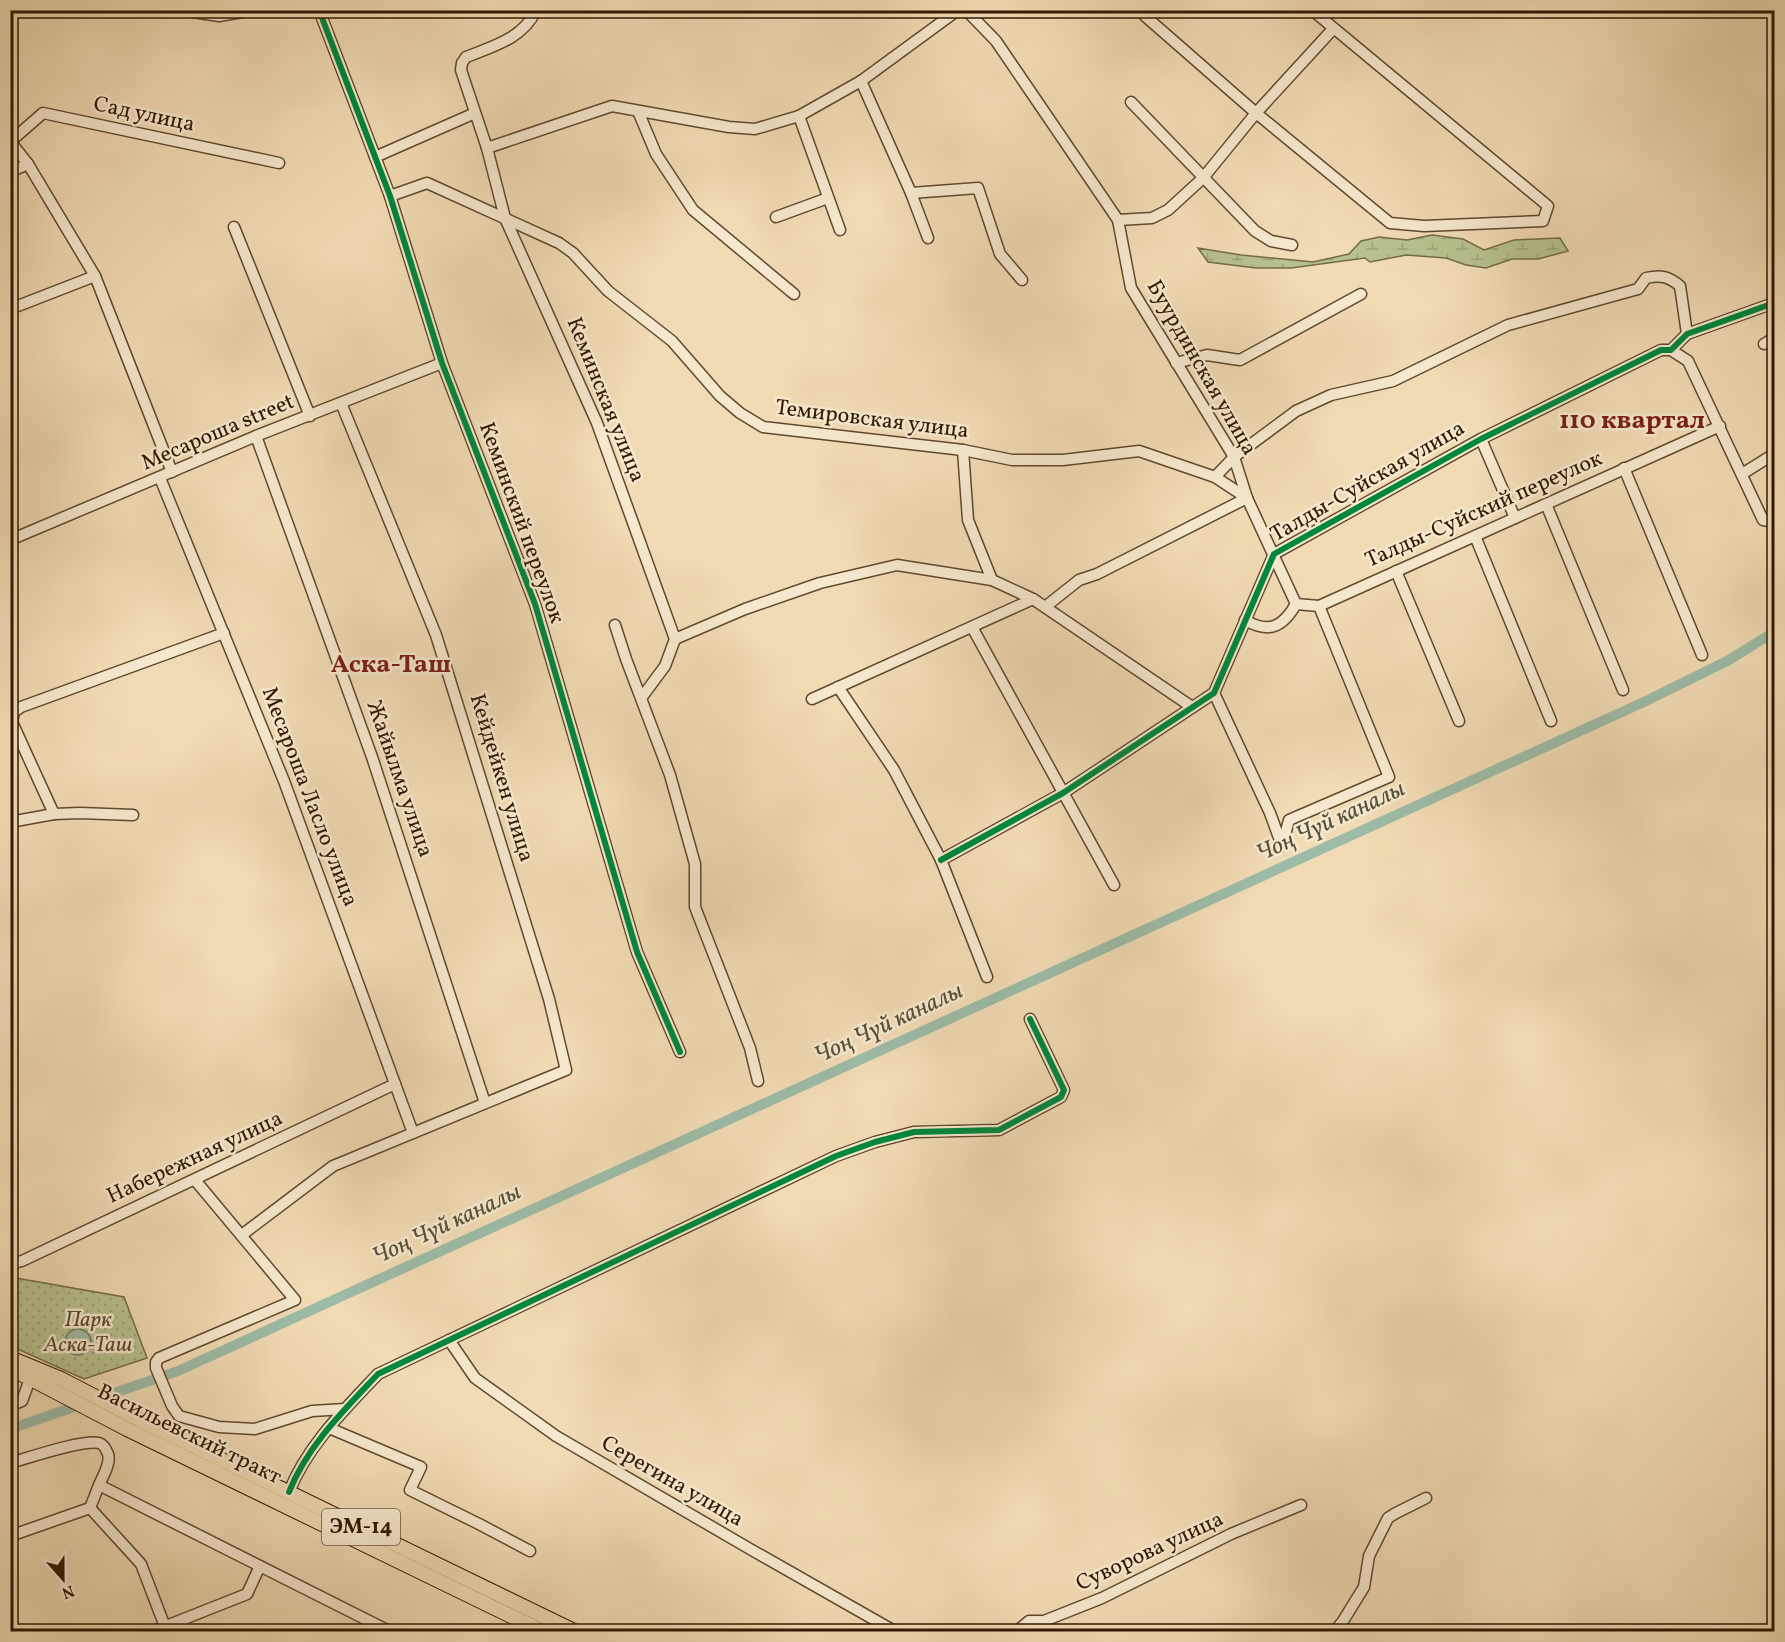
<svg xmlns="http://www.w3.org/2000/svg" width="1785" height="1642" font-family="Vollkorn,serif">
<style>
.wetland{fill:url(#wetland-marsh);stroke:#746c48;stroke-width:1.5}
.park{fill:url(#park-dots);stroke:#746c48;stroke-width:1.5}
.water{fill:url(#water-ripples);stroke:#717a64;stroke-width:1.5}
.lines{fill:none;stroke-linecap:round;stroke-linejoin:round}
.canal{stroke:#9cbca7;stroke-width:10}
.minor-casing{stroke:#60492d;stroke-width:13}
.major-casing{stroke:#301800;stroke-width:16}
.minor{stroke:#f6e8ce;stroke-width:10}
.major{stroke:#f1dbb4;stroke-width:14}
.cycleway-casing{stroke:#f6e8ce;stroke-width:10}
.cycleway{stroke:#00873e;stroke-width:6}
.labels{text-anchor:middle;dominant-baseline:central;stroke-width:5;stroke-linejoin:round;paint-order:stroke}
.shield{fill:#f6e8ce;stroke:#6b563e;stroke-width:1.5}
.shield-label{font-size:21px;font-weight:bold;fill:#301800}
.street-label{font-size:22px;fill:#301800;stroke:#f6e8ce}
.park-label{font-size:22px;font-style:italic;fill:#584b2b;stroke:#f6e8ce}
.water-label{font-size:24px;font-style:italic;fill:#56513a;stroke:#f6e8ce}
.quarter-label{font-size:26px;font-weight:bold;fill:#7a1f14;stroke:#f6e8ce}
</style>
<defs>
<pattern id="wetland-marsh" width="20" height="14" patternUnits="userSpaceOnUse" patternTransform="scale(1.5)"><rect width="20" height="14" fill="#b7c18f"/><path d="M1 5h8M5 5V1M11 12h8M15 12V8" fill="none" stroke="#9ea57a"/></pattern>
<pattern id="park-dots" width="8" height="8" patternUnits="userSpaceOnUse" patternTransform="scale(1.5)"><rect width="8" height="8" fill="#b7c18f"/><path d="M2 2h.1M6 6h.1" fill="none" stroke="#9ea57a" stroke-width="1.8" stroke-linecap="round"/></pattern>
<pattern id="water-ripples" width="26" height="14" patternUnits="userSpaceOnUse" patternTransform="scale(1.5)"><rect width="26" height="14" fill="#9cbca7"/><path d="M2 4q2-2 4 0t4 0M15 11q2-2 4 0t4 0" fill="none" stroke="#87a18e"/></pattern>
</defs>
<rect width="100%" height="100%" fill="#f1dbb4"/>
<filter id="stains"><feTurbulence type="fractalNoise" baseFrequency=".00333" numOctaves="4"/><feColorMatrix values="0 0 0 0 .2 0 0 0 0 .09 0 0 0 0 .02 0 0 0 .5 -.17"/></filter>
<radialGradient id="worn" r=".72"><stop offset=".6" stop-color="#630" stop-opacity="0"/><stop offset="1" stop-color="#630" stop-opacity=".3"/></radialGradient>
<polygon class="wetland" points="1432,235 1463,239 1484,250 1514,240 1560,238 1568,251 1538,259 1512,259 1486,268 1466,265 1446,258 1406,255 1370,262 1365,258 1291,268 1256,268 1208,262 1198,248 1241,255 1313,262 1349,254 1361,241 1379,237 1407,240"/>
<polygon class="park" points="10,1277 124,1297 147,1358 84,1379 11,1346"/>
<circle class="water" cx="78" cy="1342" r="13"/>
<g class="lines">
<polyline class="canal" points="10,1429 178,1371 1646,701 1729,660 1774,632"/>
<defs>
<g id="minor">
<polyline points="180,10 219,16 254,10"/>
<polyline points="319,10 390,196 442,363 535,604 637,952 680,1052"/>
<path d="M536 10C524 38 492 47 466 57L462 63 461 70 487 148 505 218 597 423 675 639 665 666 642 697"/>
<polyline points="966,10 996,41 1118,220 1131,288 1234,457 1247,498 1296,604"/>
<polyline points="1145,16 1256,113 1390,223 1424,226 1543,221 1548,206 1312,10"/>
<polyline points="861,81 911,193 928,238"/>
<polyline points="1131,102 1255,231 1271,241 1292,245"/>
<polyline points="638,111 656,154 693,210 794,294"/>
<polyline points="799,116 840,230"/>
<polyline points="10,141 28,164 95,276 172,472"/>
<polyline points="11,141 43,113 279,163"/>
<polyline points="487,148 612,106 729,127 755,129 799,116 861,81 958,10"/>
<polyline points="375,157 475,113"/>
<polyline points="10,172 28,164"/>
<polyline points="911,193 978,188 1000,254 1022,280"/>
<polyline points="390,196 427,183 559,243 573,253 608,291 672,341 720,396 740,413 763,427 963,450 1012,460 1063,460 1139,451 1215,477 1247,498"/>
<polyline points="776,217 828,198"/>
<polyline points="1118,220 1152,218 1168,210 1203,178 1256,113 1333,29"/>
<polyline points="234,227 310,416"/>
<polyline points="10,309 95,276"/>
<polyline points="1764,344 1774,338"/>
<polyline points="1671,350 1688,361 1763,520 1774,522"/>
<polyline points="1176,363 1207,355 1240,360 1361,294"/>
<polyline points="256,436 372,757 485,1103"/>
<polyline points="1481,439 1515,518"/>
<polyline points="963,450 968,520 992,580"/>
<polyline points="1624,468 1702,655"/>
<polyline points="1742,474 1774,454"/>
<path d="M1215 477 1234 457 1296 411 1331 395 1393 381 1508 325 1638 289 1646 278C1661 275 1668 276 1680 286L1687 334"/>
<polyline points="160,478 284,781 413,1133"/>
<polyline points="1546,504 1623,690"/>
<polyline points="1475,536 1551,721"/>
<polyline points="10,540 256,436 442,363"/>
<polyline points="1396,571 1459,721"/>
<polyline points="1296,604 1319,606 1720,426"/>
<polyline points="1045,607 1079,580 1097,574 1247,498"/>
<path d="M1245 620C1269 634 1283 627 1296 604"/>
<polyline points="615,625 626,659 670,775 695,864 695,907 750,1048 758,1081"/>
<polyline points="972,627 1114,885"/>
<polyline points="675,639 745,609 820,583 897,565 992,580 1033,599 1192,707"/>
<polyline points="838,687 894,770 941,860 987,977"/>
<polyline points="1214,693 1270,813 1282,846"/>
<polyline points="812,699 1033,599"/>
<polyline points="54,814 12,722 14,712 21,707 224,633"/>
<polyline points="10,822 54,814 80,813 133,815"/>
<polyline points="1282,846 1289,820 1389,777 1319,606"/>
<polyline points="941,860 1063,793 1214,693 1274,554 1481,439 1661,350 1671,350 1687,334 1774,303"/>
<polyline points="195,1180 295,1300 159,1358 156,1362 156,1368 172,1406 179,1416 219,1427 255,1429 312,1411 345,1409"/>
<polyline points="243,1234 333,1166 566,1070 549,999 436,635 341,403"/>
<polyline points="10,1264 22,1261 395,1084"/>
<polyline points="449,1340 475,1378 556,1436 750,1549 896,1632"/>
<polyline points="10,1406 22,1401 30,1379"/>
<polyline points="329,1428 421,1467 410,1490 479,1524 530,1551"/>
<path d="M10 1463C28 1458 83 1439 99 1443 103 1444 106 1449 108 1454 111 1463 103 1476 99 1485"/>
<path d="M289 1492C307 1446 345 1409 378 1374L836 1156 875 1142 914 1132 999 1130 1061 1097 1064 1090 1030 1019"/>
<polyline points="90,1508 99,1485 389,1631"/>
<polyline points="90,1508 141,1564 167,1632"/>
<polyline points="10,1536 90,1508"/>
<polyline points="151,1632 247,1594 260,1566"/>
<polyline points="1016,1632 1029,1621 1044,1621 1102,1598 1231,1534 1301,1505"/>
<polyline points="1334,1632 1343,1621 1364,1587 1369,1556 1388,1518 1396,1513 1426,1498"/>
</g>
<g id="major">
<polyline points="10,1358 61,1379 146,1423 576,1632"/>
<polyline points="10,1368 127,1429 544,1632"/>
</g>
</defs>
<use href="#minor" class="minor-casing"/>
<use href="#major" class="major-casing"/>
<use href="#minor" class="minor"/>
<use href="#major" class="major"/>
<defs>
<g id="cycleway">
<polyline points="319,10 390,196 442,363 535,604 637,952 680,1052"/>
<polyline points="941,860 1063,793 1214,693 1274,554 1481,439 1661,350 1671,350 1687,334 1774,303"/>
<path d="M289 1492C307 1446 345 1409 378 1374L836 1156 875 1142 914 1132 999 1130 1061 1097 1064 1090 1030 1019"/>
</g>
</defs>
<use href="#cycleway" class="cycleway-casing"/>
<use href="#cycleway" class="cycleway"/>
</g>
<g class="labels">
<rect class="shield" x="322" y="1509" width="78" height="36" rx="4.5"/>
<g class="shield-label">
<text x="361" y="1527">ЭМ-14</text>
</g>
<g class="street-label">
<text transform="translate(144 115) rotate(12)">Сад улица</text>
<text transform="translate(1201 368) rotate(60)">Буурдинская улица</text>
<text transform="translate(605 400) rotate(68)">Кеминская улица</text>
<text transform="translate(872 420) rotate(7)">Темировская улица</text>
<text transform="translate(218 433) rotate(-23)">Месароша street</text>
<text transform="translate(1368 482) rotate(-30)">Талды-Суйская улица</text>
<text transform="translate(1484 510) rotate(-24)">Талды-Суйский переулок</text>
<text transform="translate(521 523) rotate(70)">Кеминский переулок</text>
<text transform="translate(501 778) rotate(73)">Кейдейкен улица</text>
<text transform="translate(399 779) rotate(71)">Жайылма улица</text>
<text transform="translate(309 797) rotate(69)">Месароша Ласло улица</text>
<text transform="translate(195 1158) rotate(-25)">Набережная улица</text>
<text transform="translate(189 1435) rotate(26)">Васильевский тракт</text>
<text transform="translate(672 1482) rotate(30)">Серегина улица</text>
<text transform="translate(1150 1552) rotate(-25)">Суворова улица</text>
</g>
<g class="park-label">
<text x="88" y="1320">Парк<tspan x="88" dy="25">Аска-Таш</tspan></text>
</g>
<g class="water-label">
<text transform="translate(1331 822) rotate(-25)">Чоң Чүй каналы</text>
<text transform="translate(889 1024) rotate(-25)">Чоң Чүй каналы</text>
<text transform="translate(447 1225) rotate(-25)">Чоң Чүй каналы</text>
</g>
<g class="quarter-label">
<text x="1632" y="421">110 квартал</text>
<text x="391" y="665">Аска-Таш</text>
</g>
</g>
<rect width="1785" height="1642" fill="none" stroke="#f1dbb4" stroke-width="36"/>
<rect x="12" y="12" width="1761" height="1618" fill="none" stroke="#301800" stroke-width="3"/>
<rect x="18" y="18" width="1749" height="1606" fill="none" stroke="#301800" stroke-width="1.5"/>
<g transform="translate(63 1579) rotate(159)" stroke="#f6e8ce" stroke-width="4.5" paint-order="stroke">
<path d="M0-4.5L10 22L0 15L-10 22Z" fill="#301800"/>
<text y="-9" font-size="16" font-weight="bold" text-anchor="middle" fill="#301800">N</text>
</g>
<rect width="100%" height="100%" filter="url(#stains)"/>
<rect width="100%" height="100%" fill="url(#worn)"/>
</svg>
